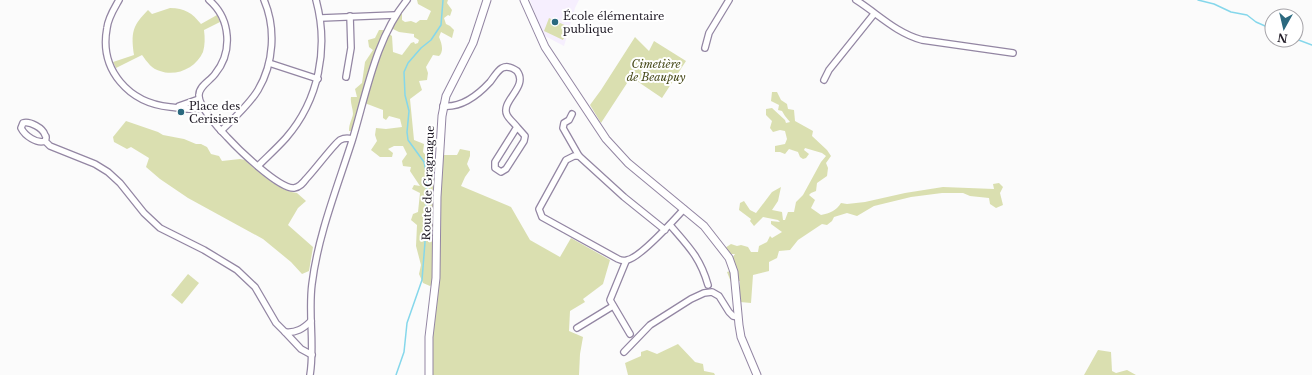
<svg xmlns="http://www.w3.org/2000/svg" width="1312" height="375" font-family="'Libre Baskerville',serif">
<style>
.built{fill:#f6effe}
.green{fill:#dadfb0}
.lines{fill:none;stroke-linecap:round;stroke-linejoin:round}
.stream{stroke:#85d7eb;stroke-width:1.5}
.minor-casing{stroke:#9386a3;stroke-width:8}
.tertiary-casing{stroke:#9386a3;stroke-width:9}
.minor{stroke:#fff;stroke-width:5.5}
.tertiary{stroke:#fff;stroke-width:7}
.poi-dot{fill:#2b697f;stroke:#fff;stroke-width:1.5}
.labels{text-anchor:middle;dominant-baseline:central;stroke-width:4;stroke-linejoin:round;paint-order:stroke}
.poi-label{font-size:11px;fill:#1f1a25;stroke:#fff;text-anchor:start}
.park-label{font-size:11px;font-style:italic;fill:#484b1b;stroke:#fff}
.street-label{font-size:11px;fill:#1f1a25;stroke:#fff}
</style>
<rect width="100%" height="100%" fill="#fbfbfb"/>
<polygon class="built" points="530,0 579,0 575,8 564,46 543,35"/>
<g class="green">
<path d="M417 0H448L447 3 452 10 450 16 448 15 444 18 446 24 450 26 454 30 452 38 441 32 439 37C442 44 444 51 439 56L433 55 426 67 428 73 427 80 419 81 422 90 410 99 414 140 424 144 423 152 428 158 429 162 435 165 433 214 434 283 430 286 423 283 419 274 421 265 416 246 417 225 411 220 413 214 418 212 420 193 412 189 414 185 420 186 410 171 411 167 403 166 402 161 407 154 403 146H394L388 149 393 153 392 157H380L371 150 377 141 375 135 376 128 386 129 402 127 400 119 389 116 386 120 383 118V110L362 102 353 131H349C349 123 352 120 353 114 353 108 350 103 351 97H357L355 89 362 83 365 62 373 50 369 47 368 40 375 38 379 30H384L392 36 393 52 402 55 411 43 414 42 415 44 418 43 419 40 414 37V34L399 32 391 28 398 12 402 14V20L405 22 411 21 416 23 420 20H427L431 11 418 4Z"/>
<path d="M170 8C185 8 192 13 201 24L217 15 220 22 204 30C205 38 205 45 203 52 196 68 176 77 160 71 152 69 147 62 142 55L116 68 113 62 134 55C131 33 132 26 148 10L152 14Z"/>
<polygon points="549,18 569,27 563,40 544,31"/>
<polygon points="635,37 649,51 654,41 686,61 662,98 631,77 601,123 590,105 601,90"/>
<path d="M772 92H777L781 100 787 104 788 109 794 110 795 121 813 131 812 136 827 150 831 156 826 163 828 168 827 176 817 183 816 191 811 193 809 195 815 200 811 208 821 215C830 213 836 211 841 203L847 204 865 202 905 193 943 187 994 189 993 184 999 183 1003 187 1000 193 1003 205 996 208 990 204 989 198 970 196 963 193H942L911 197 874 206 857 216 847 213 834 217 832 221 827 225 822 224 798 240 790 250 779 251 777 258 769 262V271L753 275 751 303 740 302V281L731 282 727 272 735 269 732 258 735 254H731L725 248 731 244 737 246 741 245 748 247 751 252H758L759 246 767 242 770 236 772 238 782 232 771 224V221L780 222 778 220 763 217 754 226 750 221 751 219 739 210 740 203 744 201 750 210 756 213 772 192 781 187 778 201 772 210 782 212 783 220H785L788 212H794L796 202 803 195 821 162 826 156 822 153 805 148 804 150 809 154 806 158 803 159 800 157 798 152 789 149 785 154 780 152H775V146L785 144 787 139 785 131 780 130 773 132 770 128 772 121 766 115V109L772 108 785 120 786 123 790 122 785 116 782 111 778 110 779 105 771 101Z"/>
<path d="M126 121 158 132 163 135 184 139 196 144H201L207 147 211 154 219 156 222 161 240 159 245 160C257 171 280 192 297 193L306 201 298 208 288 225 313 247 309 271 302 274 291 262 263 239 188 198 160 179 146 167 149 158 131 147 127 149 114 142 113 137Z"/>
<path d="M460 149 470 151V156L467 164 470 170 465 177 461 186 511 207 530 240 560 257 571 238 610 260 603 284 583 299 585 302 570 311 569 331 583 337 580 354 579 375H432C432 352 432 329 435 306 438 290 441 276 439 259L441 155H457Z"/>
<polygon points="188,274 199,283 182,304 171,295"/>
<polygon points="678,344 695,362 703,364 704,371 714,373 715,375 628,375 625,363 641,356 641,352 647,350 657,354"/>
<polygon points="1098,350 1111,352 1112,371 1116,373 1127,370 1136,375 1084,375"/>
</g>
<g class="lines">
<g class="stream">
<polyline points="1198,0 1214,4 1231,12 1247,15 1256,22 1272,29"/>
<polyline points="1296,39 1312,45"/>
<polyline points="396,375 404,352 407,323 422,280 425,242 427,175 424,162 408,140 407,132 409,111 405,95 404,72 408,63 421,48 431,40 441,25 443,0"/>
</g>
<defs>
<g id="minor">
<path d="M119 0C114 9 108 18 107 28 99 70 129 103 170 107 180 108 193 111 203 107"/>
<path d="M209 0C231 19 233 52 215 74 210 81 199 86 199 95 198 106 220 130 227 137 238 149 279 189 294 188 300 187 303 183 306 179 314 171 334 144 340 140 344 138 348 138 352 139"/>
<path d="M856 0C878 14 896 33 922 40L1013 53"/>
<polyline points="321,18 395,15"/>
<polyline points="705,48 709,33 729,0"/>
<polyline points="269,63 318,79"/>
<polyline points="346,77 351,48 350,16"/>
<polyline points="824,80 829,70 874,14"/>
<polyline points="179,106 199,99"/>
<path d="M443 106C462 108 478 95 490 82 494 77 497 71 502 68 508 65 513 68 517 71 529 87 500 101 507 115 509 119 514 123 517 127L495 162V168L501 172 506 169 524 141 525 136 517 127"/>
<polyline points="572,114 569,120 564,123 563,128 579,156"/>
<path d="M221 131C234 118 249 105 258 90 274 63 276 28 264 0"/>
<path d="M45 141C37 144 25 136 21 128L23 123C30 121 43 128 45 135 47 137 46 139 45 141L50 146 95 164 108 172 120 183 144 213 160 228 204 250 237 270 255 287 276 323 285 332"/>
<path d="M258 166C267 157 277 148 286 138 319 100 329 48 316 0"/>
<path d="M670 225C688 246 700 257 708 285"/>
<path d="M665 230 624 197 579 156H574L566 160 539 209 542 217 618 259C620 260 624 261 627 260 640 258 674 220 684 209"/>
<polyline points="626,261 610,300 630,334"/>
<path d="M311 321C303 329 296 333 285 332L301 349 312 355"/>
<polyline points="577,328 613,306"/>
<polyline points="624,352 650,325 691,299 704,293 712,292 719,296 729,312 733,316 738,317"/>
<path d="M310 375C315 345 308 314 312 284 318 235 337 188 352 141 366 95 376 37 407 0"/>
</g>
<g id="tertiary">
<polyline points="524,0 545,47 606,139 628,163 704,226 729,258 734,272 739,325 741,337 757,375"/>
<polyline points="429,375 429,337 436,278 437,197 442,116 446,96 473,43 487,0"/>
</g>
</defs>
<use href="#minor" class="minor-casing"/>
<use href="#tertiary" class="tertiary-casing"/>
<use href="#minor" class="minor"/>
<use href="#tertiary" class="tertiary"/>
</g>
<g class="poi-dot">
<circle cx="555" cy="22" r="4"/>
<circle cx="181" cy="112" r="4"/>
</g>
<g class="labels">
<g class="poi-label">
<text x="563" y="16">École élémentaire<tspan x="563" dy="13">publique</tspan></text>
<text x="189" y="106">Place des<tspan x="189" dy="13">Cerisiers</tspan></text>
</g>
<g class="park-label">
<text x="656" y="64">Cimetière<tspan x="656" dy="13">de Beaupuy</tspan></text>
</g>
<g class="street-label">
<text transform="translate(428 183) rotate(-88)">Route de Gragnague</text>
</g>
</g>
<g transform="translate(1284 28) rotate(188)"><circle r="19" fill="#ffffff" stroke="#a5a3a8"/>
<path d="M0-3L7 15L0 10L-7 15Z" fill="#2b697f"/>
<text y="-6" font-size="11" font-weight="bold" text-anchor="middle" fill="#1f1a25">N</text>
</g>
</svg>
